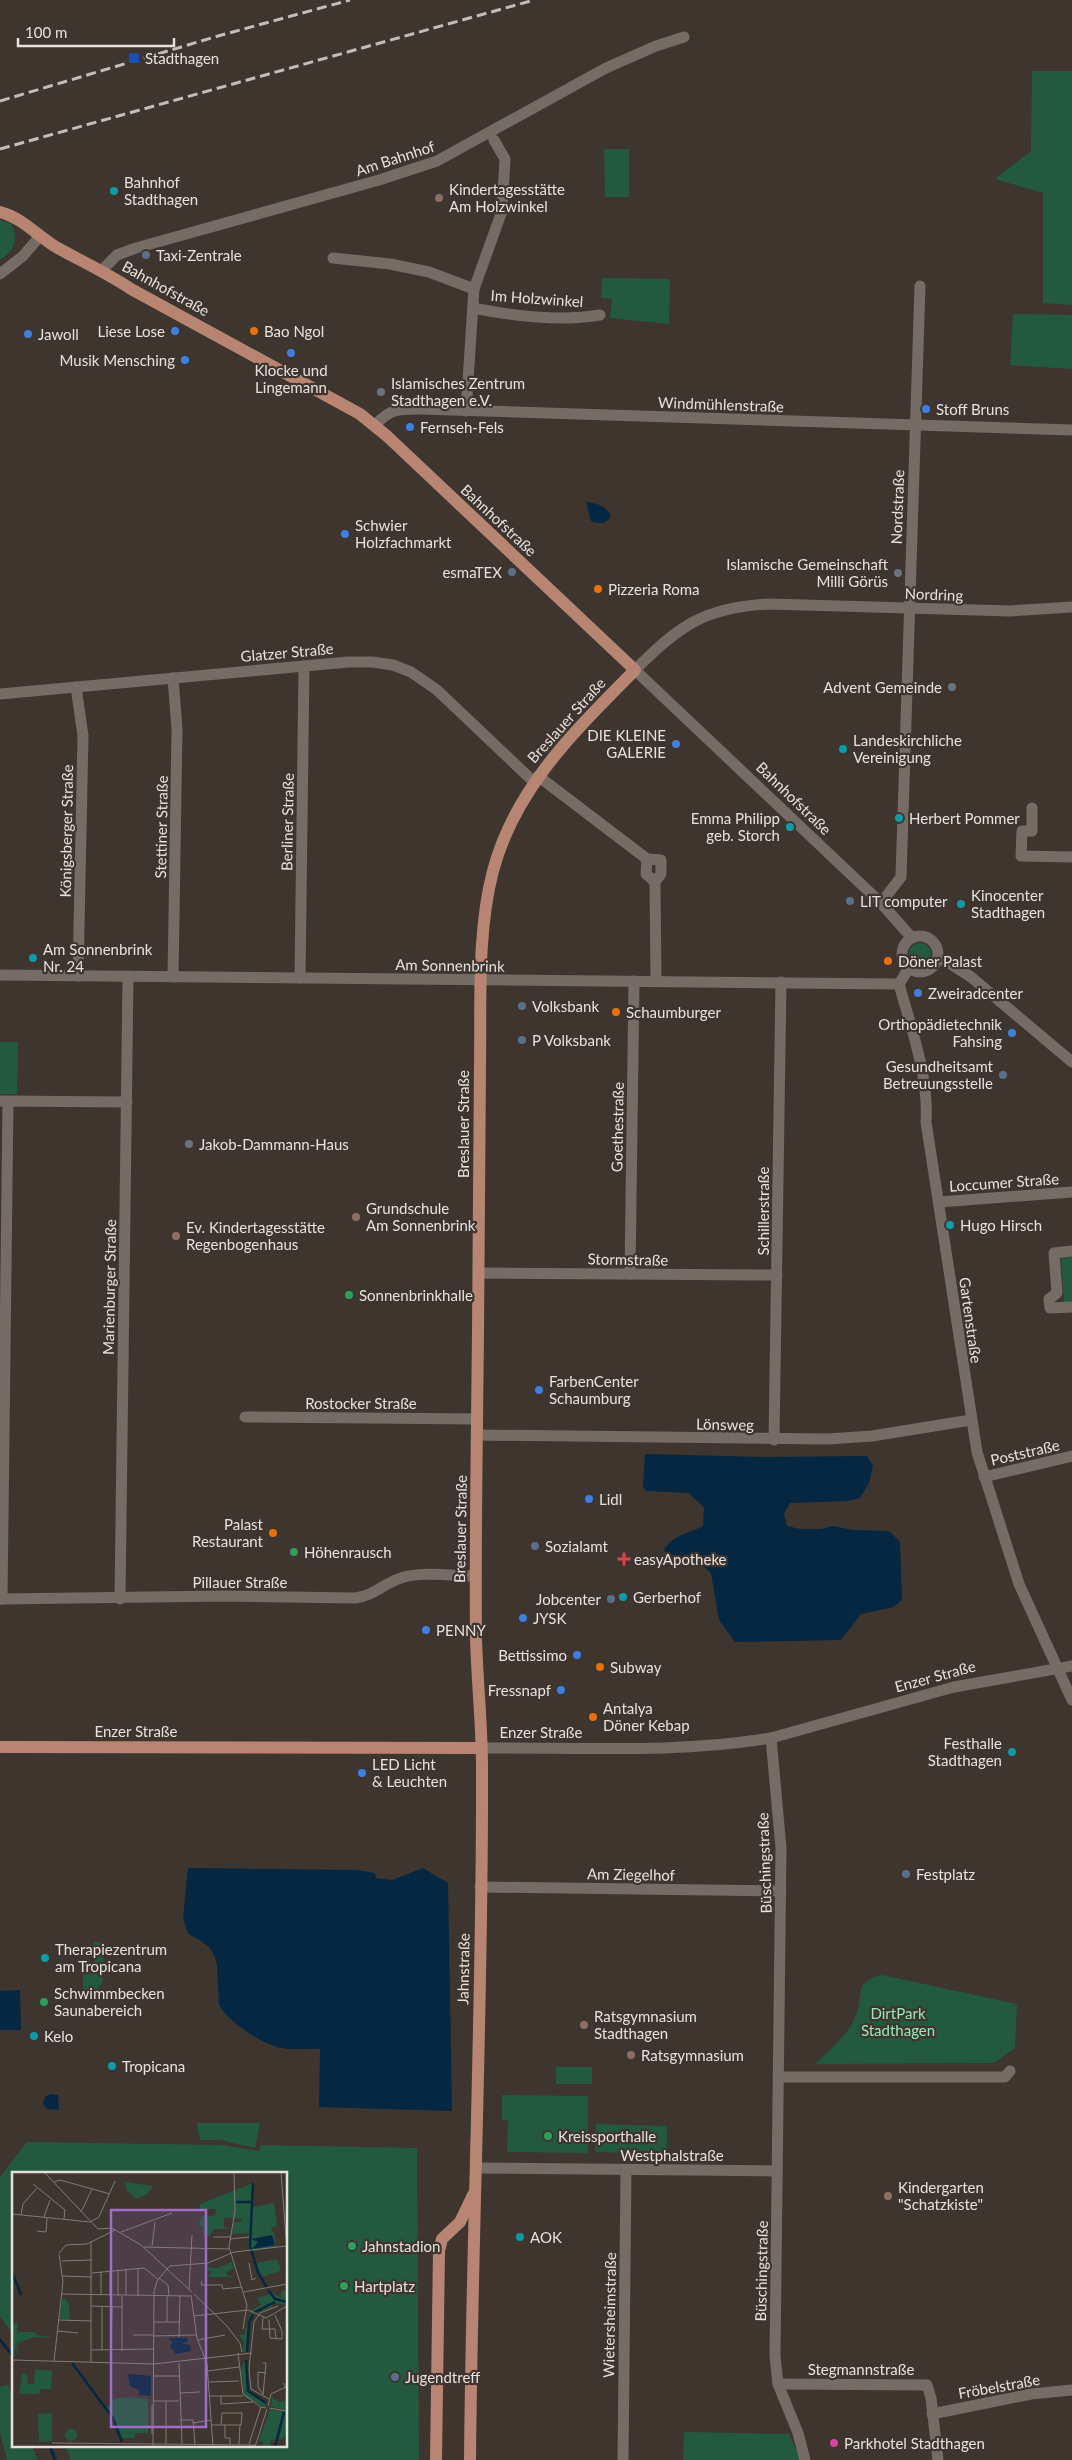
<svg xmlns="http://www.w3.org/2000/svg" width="1072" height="2460" font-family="Lato,sans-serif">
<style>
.green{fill:#23593e}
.water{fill:#052742}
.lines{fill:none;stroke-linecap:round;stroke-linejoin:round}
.stream{stroke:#052742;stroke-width:3}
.minor{stroke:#766c66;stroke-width:11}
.major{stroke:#b98573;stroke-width:12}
.rail{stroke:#c3bdb8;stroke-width:3;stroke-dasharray:10 5;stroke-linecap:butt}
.transit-dot{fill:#1a4fb4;stroke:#3e352f;stroke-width:2}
.culture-dot{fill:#0f9aa8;stroke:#3e352f;stroke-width:2}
.education-dot{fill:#8d6e63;stroke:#3e352f;stroke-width:2}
.service-dot{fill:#5c6f8a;stroke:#3e352f;stroke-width:2}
.shop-dot{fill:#3f7fe0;stroke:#3e352f;stroke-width:2}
.food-dot{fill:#e8710a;stroke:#3e352f;stroke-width:2}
.worship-dot{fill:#6b7280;stroke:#3e352f;stroke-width:2}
.leisure-dot{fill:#2e9e5b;stroke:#3e352f;stroke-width:2}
.health-dot{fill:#e0444e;stroke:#3e352f;stroke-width:2}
.hotel-dot{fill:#d1479c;stroke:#3e352f;stroke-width:2}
.labels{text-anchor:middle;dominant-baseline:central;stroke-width:4.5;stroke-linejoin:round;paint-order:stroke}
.poi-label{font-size:15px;fill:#e7e1dd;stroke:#3e352f;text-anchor:start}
.street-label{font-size:15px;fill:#e7e1dd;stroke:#3e352f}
.park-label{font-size:15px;fill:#94ebba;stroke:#3e352f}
.inset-river{fill:none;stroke:#052742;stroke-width:2.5}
.inset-road{fill:none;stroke:#827a75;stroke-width:1}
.view{fill:#a16bca;fill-opacity:0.15;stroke:#a16bca;stroke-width:2.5}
.inset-edge{fill:none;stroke:#e7e1dd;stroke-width:2.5}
</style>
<rect width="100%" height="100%" fill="#3e352f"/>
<g class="green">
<polygon points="1032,71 1072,71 1072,305 1043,303 1043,193 995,179 1031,151"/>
<polygon points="604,149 629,149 629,197 605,197"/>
<path d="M0 220 11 223C19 240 15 250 0 260Z"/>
<polygon points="602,278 670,279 669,324 610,318 612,299 601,298"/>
<polygon points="1013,314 1072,315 1072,369 1010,365"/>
<circle cx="920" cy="954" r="11"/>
<polygon points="0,1042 18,1042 17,1094 0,1094"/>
<polygon points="1072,1257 1072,1302 1064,1302 1061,1258"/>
<polygon points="94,1942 104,1943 103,1968 94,1968"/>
<polygon points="96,1973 103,1973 103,1981 98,1988 100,1990 97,1993 83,1995 83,1975"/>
<path d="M882 1975 1017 2004 1015 2048 994 2063 815 2064C827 2053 847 2035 854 2020 865 2000 851 1981 882 1975Z"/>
<rect x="556" y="2067" width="36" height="17"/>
<polygon points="502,2095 588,2096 588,2153 507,2152 508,2120 502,2120"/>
<polygon points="197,2123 260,2123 255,2148 220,2140 200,2140"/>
<polygon points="596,2124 667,2126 667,2154 595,2152"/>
<polygon points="27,2142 222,2145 259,2151 261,2145 417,2148 419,2460 71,2460 65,2446 286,2446 286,2174 14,2174 14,2336 0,2316 0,2177"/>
<polygon points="8,2385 14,2400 14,2446 32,2446 38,2460 7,2460 0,2432 0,2387"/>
<polygon points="684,2432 789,2434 799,2455 799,2460 683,2460"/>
</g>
<g class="water">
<path d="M586 502C596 503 603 505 610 513V518C604 525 599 524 591 521Z"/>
<path d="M645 1454 767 1457 867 1456 873 1466 869 1483 860 1498 848 1501 790 1503 784 1514 787 1526 800 1529H821L833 1526 853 1530 889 1531 900 1542 902 1600 894 1607 861 1614 841 1640 735 1642 719 1620 711 1573 701 1564 670 1560 664 1550C674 1534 688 1534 703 1526L704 1507 688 1493 646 1491 643 1486Z"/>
<path d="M188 1868 356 1870 375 1873 376 1878 392 1880 423 1868 448 1883 452 2111 319 2107 320 2049C307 2048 290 2051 277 2047 261 2043 225 2020 219 2004 218 2000 219 1994 218 1989 217 1957 219 1949 188 1934L183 1918Z"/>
<polygon points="20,1990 21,2030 0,2030 0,1991"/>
<polygon points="51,2094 58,2095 59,2110 47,2109 43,2104 45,2097"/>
</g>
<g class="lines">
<g class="stream">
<polyline points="0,2340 14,2357"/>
<polyline points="50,2446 55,2460"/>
</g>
<g class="minor">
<polyline points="333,258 390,264 429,272 474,289"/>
<polyline points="102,270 117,255 136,248 379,180 437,161 606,68 656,46 684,37"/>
<polyline points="0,274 23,256 40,236"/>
<path d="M473 308C513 316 559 322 600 315"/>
<polyline points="466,411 474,289 502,211 505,159 494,140"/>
<path d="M375 425C391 408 399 409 421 409L1072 430"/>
<polyline points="173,678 177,729 173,977"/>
<polyline points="76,687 83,736 78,976"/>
<polyline points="0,694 348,662 372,662 393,665 411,672 437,690 534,782"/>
<polyline points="538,776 647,859 646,874 655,882 656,981"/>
<polyline points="1032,808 1032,831 1022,831 1021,856 1072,857"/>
<polyline points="647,859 661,860 661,874 655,882"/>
<polyline points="881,903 901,877 920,286"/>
<circle cx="920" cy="954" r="18"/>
<path d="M912 938 881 903 635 670C679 625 706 607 770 604L1010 611 1072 607"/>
<polyline points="938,959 946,961 971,977 1072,1062"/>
<path d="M909 968 899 984C911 1028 929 1076 926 1122L977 1452 1019 1584 1072 1700"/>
<polyline points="0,975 899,984"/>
<polyline points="300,978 304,666"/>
<polyline points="1,1101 127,1102"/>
<polyline points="939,1202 1072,1192"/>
<polyline points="1072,1251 1054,1253 1057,1293 1049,1299 1050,1308 1072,1307"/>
<polyline points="479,1273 777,1275"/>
<polyline points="630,1274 634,981"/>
<polyline points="245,1417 477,1419"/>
<polyline points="477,1435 828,1439 872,1436 971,1420"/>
<polyline points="774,1440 781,982"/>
<polyline points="984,1477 1072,1456"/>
<path d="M0 1599 224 1596 355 1598C374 1596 384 1583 401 1578 423 1571 452 1576 475 1576"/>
<polyline points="2,1599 8,1102"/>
<polyline points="120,1599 128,976"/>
<polyline points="771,1738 781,1848 775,2356 778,2384 798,2433 805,2460"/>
<path d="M481 1748C577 1747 675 1754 771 1738L954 1687 1072 1666"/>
<polyline points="480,1887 781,1891"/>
<polyline points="778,2077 1005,2077 1010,2071"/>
<polyline points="476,2168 777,2171"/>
<polyline points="778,2384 927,2385 931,2398 938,2460"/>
<polyline points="932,2414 1031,2394 1072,2390"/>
<polyline points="623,2460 626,2170"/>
</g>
<g class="major">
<path d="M0 212C21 217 38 236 56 247 81 261 107 273 131 289L360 414 387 436 635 670C577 729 515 787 493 871 477 932 481 1001 480 1064 480 1154 479 1243 478 1332 477 1434 475 1536 476 1637 477 1681 482 1724 482 1767 483 1998 472 2229 470 2460"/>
<polyline points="0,1747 481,1748"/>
<polyline points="436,2460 439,2251 442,2239 460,2222 473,2195"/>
</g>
<g class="rail">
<polyline points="0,101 218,36 350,0"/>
<polyline points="0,149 534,0"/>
</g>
</g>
<rect class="transit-dot" x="128" y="52" width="12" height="12" rx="2.5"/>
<g class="culture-dot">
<circle cx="114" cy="191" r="5"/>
<circle cx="843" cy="749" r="5"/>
<circle cx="899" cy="818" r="5"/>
<circle cx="790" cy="827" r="5"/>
<circle cx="961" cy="904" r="5"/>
<circle cx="33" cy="958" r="5"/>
<circle cx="950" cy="1225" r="5"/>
<circle cx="623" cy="1597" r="5"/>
<circle cx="1012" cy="1752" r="5"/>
<circle cx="45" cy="1958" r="5"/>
<circle cx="34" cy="2036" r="5"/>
<circle cx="112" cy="2066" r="5"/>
<circle cx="520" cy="2237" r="5"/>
</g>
<g class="education-dot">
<circle cx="439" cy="198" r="5"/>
<circle cx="356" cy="1217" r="5"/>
<circle cx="176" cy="1236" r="5"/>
<circle cx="584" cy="2025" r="5"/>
<circle cx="631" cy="2055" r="5"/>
<circle cx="888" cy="2196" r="5"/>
</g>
<g class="service-dot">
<circle cx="146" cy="255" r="5"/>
<circle cx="512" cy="572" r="5"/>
<circle cx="850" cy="901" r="5"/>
<circle cx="522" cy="1006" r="5"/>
<circle cx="522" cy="1040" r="5"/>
<circle cx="1003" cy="1075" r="5"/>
<circle cx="535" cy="1546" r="5"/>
<circle cx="611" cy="1599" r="5"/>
<circle cx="906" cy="1874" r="5"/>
<circle cx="395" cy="2377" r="5"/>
</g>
<g class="shop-dot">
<circle cx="175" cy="331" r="5"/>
<circle cx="28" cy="334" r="5"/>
<circle cx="291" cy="353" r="5"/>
<circle cx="185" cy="360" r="5"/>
<circle cx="926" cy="409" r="5"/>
<circle cx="410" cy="427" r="5"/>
<circle cx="345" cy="534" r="5"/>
<circle cx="676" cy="744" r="5"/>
<circle cx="918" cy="993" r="5"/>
<circle cx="1012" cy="1033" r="5"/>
<circle cx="539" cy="1390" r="5"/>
<circle cx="589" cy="1499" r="5"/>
<circle cx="523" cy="1618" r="5"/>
<circle cx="426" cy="1630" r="5"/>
<circle cx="577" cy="1655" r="5"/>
<circle cx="561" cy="1690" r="5"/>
<circle cx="362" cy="1773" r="5"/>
</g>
<g class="food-dot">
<circle cx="254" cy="331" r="5"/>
<circle cx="598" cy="589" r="5"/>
<circle cx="888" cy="961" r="5"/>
<circle cx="616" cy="1012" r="5"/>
<circle cx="273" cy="1533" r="5"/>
<circle cx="600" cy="1667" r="5"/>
<circle cx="593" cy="1717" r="5"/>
</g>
<g class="worship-dot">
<circle cx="381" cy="392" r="5"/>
<circle cx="898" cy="573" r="5"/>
<circle cx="952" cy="687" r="5"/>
<circle cx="189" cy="1144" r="5"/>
</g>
<g class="leisure-dot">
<circle cx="349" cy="1295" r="5"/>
<circle cx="294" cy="1552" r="5"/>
<circle cx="44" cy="2002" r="5"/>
<circle cx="548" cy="2136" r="5"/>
<circle cx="352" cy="2246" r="5"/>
<circle cx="344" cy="2286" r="5"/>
</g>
<path class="health-dot" d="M621.5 1551.5h5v5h5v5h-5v5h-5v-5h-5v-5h5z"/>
<circle class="hotel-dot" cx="834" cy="2443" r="5"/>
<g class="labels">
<g class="poi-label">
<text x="145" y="58">Stadthagen</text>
<text x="124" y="182">Bahnhof<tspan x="124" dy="17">Stadthagen</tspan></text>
<text x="449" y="189">Kindertagesstätte<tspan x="449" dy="17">Am Holzwinkel</tspan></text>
<text x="156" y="255">Taxi-Zentrale</text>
<text x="165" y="331" text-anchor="end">Liese Lose</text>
<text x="264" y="331">Bao Ngol</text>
<text x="38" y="334">Jawoll</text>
<text x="175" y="360" text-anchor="end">Musik Mensching</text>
<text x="291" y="370" text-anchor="middle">Klocke und<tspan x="291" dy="17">Lingemann</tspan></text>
<text x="391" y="383">Islamisches Zentrum<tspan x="391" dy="17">Stadthagen e.V.</tspan></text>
<text x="936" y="409">Stoff Bruns</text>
<text x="420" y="427">Fernseh-Fels</text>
<text x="355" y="525">Schwier<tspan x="355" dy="17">Holzfachmarkt</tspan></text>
<text x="888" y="564" text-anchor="end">Islamische Gemeinschaft<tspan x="888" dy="17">Milli Görüs</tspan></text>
<text x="502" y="572" text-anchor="end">esmaTEX</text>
<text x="608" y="589">Pizzeria Roma</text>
<text x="942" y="687" text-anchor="end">Advent Gemeinde</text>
<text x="666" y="735" text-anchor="end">DIE KLEINE<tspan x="666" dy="17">GALERIE</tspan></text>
<text x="853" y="740">Landeskirchliche<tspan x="853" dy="17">Vereinigung</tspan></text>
<text x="780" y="818" text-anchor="end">Emma Philipp<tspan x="780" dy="17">geb. Storch</tspan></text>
<text x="909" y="818">Herbert Pommer</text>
<text x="971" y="895">Kinocenter<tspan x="971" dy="17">Stadthagen</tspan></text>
<text x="860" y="901">LIT computer</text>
<text x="43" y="949">Am Sonnenbrink<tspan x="43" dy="17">Nr. 24</tspan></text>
<text x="898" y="961">Döner Palast</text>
<text x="928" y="993">Zweiradcenter</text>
<text x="532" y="1006">Volksbank</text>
<text x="626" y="1012">Schaumburger</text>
<text x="1002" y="1024" text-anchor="end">Orthopädietechnik<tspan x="1002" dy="17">Fahsing</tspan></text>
<text x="532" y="1040">P Volksbank</text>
<text x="993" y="1066" text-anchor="end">Gesundheitsamt<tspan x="993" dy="17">Betreuungsstelle</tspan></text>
<text x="199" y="1144">Jakob-Dammann-Haus</text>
<text x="366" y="1208">Grundschule<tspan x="366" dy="17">Am Sonnenbrink</tspan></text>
<text x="960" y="1225">Hugo Hirsch</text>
<text x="186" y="1227">Ev. Kindertagesstätte<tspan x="186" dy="17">Regenbogenhaus</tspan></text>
<text x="359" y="1295">Sonnenbrinkhalle</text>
<text x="549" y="1381">FarbenCenter<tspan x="549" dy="17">Schaumburg</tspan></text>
<text x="599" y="1499">Lidl</text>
<text x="263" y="1524" text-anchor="end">Palast<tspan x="263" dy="17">Restaurant</tspan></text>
<text x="545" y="1546">Sozialamt</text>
<text x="304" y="1552">Höhenrausch</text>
<text x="634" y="1559">easyApotheke</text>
<text x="633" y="1597">Gerberhof</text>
<text x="601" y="1599" text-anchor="end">Jobcenter</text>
<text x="533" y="1618">JYSK</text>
<text x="436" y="1630">PENNY</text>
<text x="567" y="1655" text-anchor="end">Bettissimo</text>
<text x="610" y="1667">Subway</text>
<text x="551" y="1690" text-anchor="end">Fressnapf</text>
<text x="603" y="1708">Antalya<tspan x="603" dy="17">Döner Kebap</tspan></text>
<text x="1002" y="1743" text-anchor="end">Festhalle<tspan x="1002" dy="17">Stadthagen</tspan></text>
<text x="372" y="1764">LED Licht<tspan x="372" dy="17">&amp; Leuchten</tspan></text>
<text x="916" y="1874">Festplatz</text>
<text x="55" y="1949">Therapiezentrum<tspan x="55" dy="17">am Tropicana</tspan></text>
<text x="54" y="1993">Schwimmbecken<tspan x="54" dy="17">Saunabereich</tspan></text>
<text x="594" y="2016">Ratsgymnasium<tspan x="594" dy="17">Stadthagen</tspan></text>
<text x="44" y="2036">Kelo</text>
<text x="641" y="2055">Ratsgymnasium</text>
<text x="122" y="2066">Tropicana</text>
<text x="558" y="2136">Kreissporthalle</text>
<text x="898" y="2187">Kindergarten<tspan x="898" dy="17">"Schatzkiste"</tspan></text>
<text x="530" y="2237">AOK</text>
<text x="362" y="2246">Jahnstadion</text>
<text x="354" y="2286">Hartplatz</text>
<text x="405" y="2377">Jugendtreff</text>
<text x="844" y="2443">Parkhotel Stadthagen</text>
</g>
<g class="street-label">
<text transform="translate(395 158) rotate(-18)">Am Bahnhof</text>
<text transform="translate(166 288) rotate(29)">Bahnhofstraße</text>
<text transform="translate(537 298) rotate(4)">Im Holzwinkel</text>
<text transform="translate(721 404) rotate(2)">Windmühlenstraße</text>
<text transform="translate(897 507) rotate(-88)">Nordstraße</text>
<text transform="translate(499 520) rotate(43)">Bahnhofstraße</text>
<text transform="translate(934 594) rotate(2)">Nordring</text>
<text transform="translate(287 652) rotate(-5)">Glatzer Straße</text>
<text transform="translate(566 720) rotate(-48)">Breslauer Straße</text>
<text transform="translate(794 798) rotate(44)">Bahnhofstraße</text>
<text transform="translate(287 822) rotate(-89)">Berliner Straße</text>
<text transform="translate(161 827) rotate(-89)">Stettiner Straße</text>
<text transform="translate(66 831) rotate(-89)">Königsberger Straße</text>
<text transform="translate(450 965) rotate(1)">Am Sonnenbrink</text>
<text transform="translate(463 1124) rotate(-90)">Breslauer Straße</text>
<text transform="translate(617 1127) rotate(-89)">Goethestraße</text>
<text transform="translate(1004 1182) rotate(-4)">Loccumer Straße</text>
<text transform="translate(763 1211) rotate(-90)">Schillerstraße</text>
<text transform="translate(628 1259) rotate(1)">Stormstraße</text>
<text transform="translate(109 1287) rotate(-89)">Marienburger Straße</text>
<text transform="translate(971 1320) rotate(82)">Gartenstraße</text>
<text x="361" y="1403">Rostocker Straße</text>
<text transform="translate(725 1424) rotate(1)">Lönsweg</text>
<text transform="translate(1025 1452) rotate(-13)">Poststraße</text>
<text transform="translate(460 1529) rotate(-89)">Breslauer Straße</text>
<text x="240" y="1582">Pillauer Straße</text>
<text transform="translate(935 1676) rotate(-15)">Enzer Straße</text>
<text x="136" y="1731">Enzer Straße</text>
<text x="541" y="1732">Enzer Straße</text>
<text transform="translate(764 1863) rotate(-92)">Büschingstraße</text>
<text transform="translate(631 1874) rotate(1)">Am Ziegelhof</text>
<text transform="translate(463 1969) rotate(-89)">Jahnstraße</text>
<text x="672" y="2155">Westphalstraße</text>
<text transform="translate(761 2271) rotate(-89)">Büschingstraße</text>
<text transform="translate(609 2315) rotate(-89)">Wietersheimstraße</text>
<text x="861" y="2369">Stegmannstraße</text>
<text transform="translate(999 2386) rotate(-10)">Fröbelstraße</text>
</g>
<g class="park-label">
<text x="898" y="2013">DirtPark<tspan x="898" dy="17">Stadthagen</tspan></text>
</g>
</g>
<g transform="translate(12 2172)">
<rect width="275" height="275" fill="#3e352f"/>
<path d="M112 10 141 14 134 23 125 27 116 20ZM241 11 240 35 262 31 265 53 258 57 262 61 264 75 237 80 236 61 220 62 222 50H230V47L212 46V55L220 57H202L198 64H191V55L187 53 190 44H203L204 37H188V32ZM265 87 269 99 249 105 244 91ZM220 90 222 96 214 100 216 104 226 105H196L199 99H193L194 95 206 96ZM275 118V133L263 131 257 137 253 135 254 138H247L245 142 239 138 249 133 245 126 261 121 269 126V119ZM50 127H54L57 134 58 149 48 146ZM239 140 242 142 237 154 236 180H231L232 170 227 163H232ZM6 151 5 163 7 160H23L24 163 44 166 24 165 7 170 4 185 5 167 2 185 0 153ZM233 188 236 218 254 231 253 235 232 224 229 197ZM23 197 40 199 39 217H28L27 222H7L10 202H15L16 212H22ZM116 225 136 227V261H123V266H110L95 235 102 227ZM260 226 268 230 275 228V238L259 235ZM258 237 275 240V260L271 267 259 268 258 275H250L251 270 247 269ZM40 241V269L27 270 26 242ZM53 263a6 6 0 1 1 12 0a6 6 0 1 1-12 0Z" fill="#23593e"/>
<path d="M260 63 263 73 240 77 246 70 239 67ZM156 166H176L175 170 168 171 178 173 179 179 164 182 158 174 161 170ZM116 202 139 204V224L127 223V218L118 214Z" fill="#052742"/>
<path class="inset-river" d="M241 11 238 74 246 100 255 116M224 30H240M0 100 9 123M256 118 263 127 275 130M243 140 263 130M235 180 237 151 241 142M234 188 236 219 254 231M60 191 101 246 110 270M263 275 272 240"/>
<path class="inset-road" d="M32 0 86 57 100 56 129 73 155 97 145 109 142 120 141 275M222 0 223 39 217 75 235 133 231 157M269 0 275 78M42 10 48 8 98 22M21 12 53 38 52 47M69 40 80 17M0 42 78 50 87 45 103 9M9 43 11 32 25 16M32 45 38 28M25 59 34 60 35 46M109 60 160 41M201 65H219M218 67 237 65M140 74 143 50M132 75 217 77M47 81 54 73 75 72 103 58M50 89 80 88M237 91 240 108 244 106M114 97V123M106 98V124M98 99V124M89 100V123M80 101 132 96 146 107M50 104 80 105M147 106 156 113 157 124M190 109 189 113H210L211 117 230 115M177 117 180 63M180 120 155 97 158 94 196 91 222 80 275 74M232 120 275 112M49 122 178 124M182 122 214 153 228 171 230 180M179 123 185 166 195 192 201 275M126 124V96M79 134 110 135M182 144 236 138 254 146 275 134M251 146 250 157H263L264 167M47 148 79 149M257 148 258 166 270 167V159L263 143M142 150H168M155 150V124M45 159 66 161M121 163H141M141 164 185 163M167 165 168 124M186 168 213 163M79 178 141 177M90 178V135M99 178 100 135M110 179V124M226 181 231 222 249 235 254 236M0 188 142 192M42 189 51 110 47 82M79 190V69M167 191 170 272M251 191H254L251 223M142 192 240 181M195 199 227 195M142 204H168M197 210 227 209M168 221 188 220M251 222 246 215V200L254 201M198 224H231M209 224V232L241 230M257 227 239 217 237 197 242 150 248 141 266 134M141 229H167M256 234 259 222 274 215 271 211M257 236 275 239M168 248H181L183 272M181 251 199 248M200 253H229L230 241H210L209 253M213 253V266H218V272M140 262V233M40 271 243 273M154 272V229M227 272 228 253M237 272 249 235M243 275 255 237"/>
<path class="view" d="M99 38H194V255H99Z"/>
<rect width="275" height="275" class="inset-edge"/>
</g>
<path d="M18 38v8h156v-8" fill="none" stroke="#e7e1dd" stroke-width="2.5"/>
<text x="25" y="38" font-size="15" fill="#e7e1dd" stroke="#3e352f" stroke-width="4" paint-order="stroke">100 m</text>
</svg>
